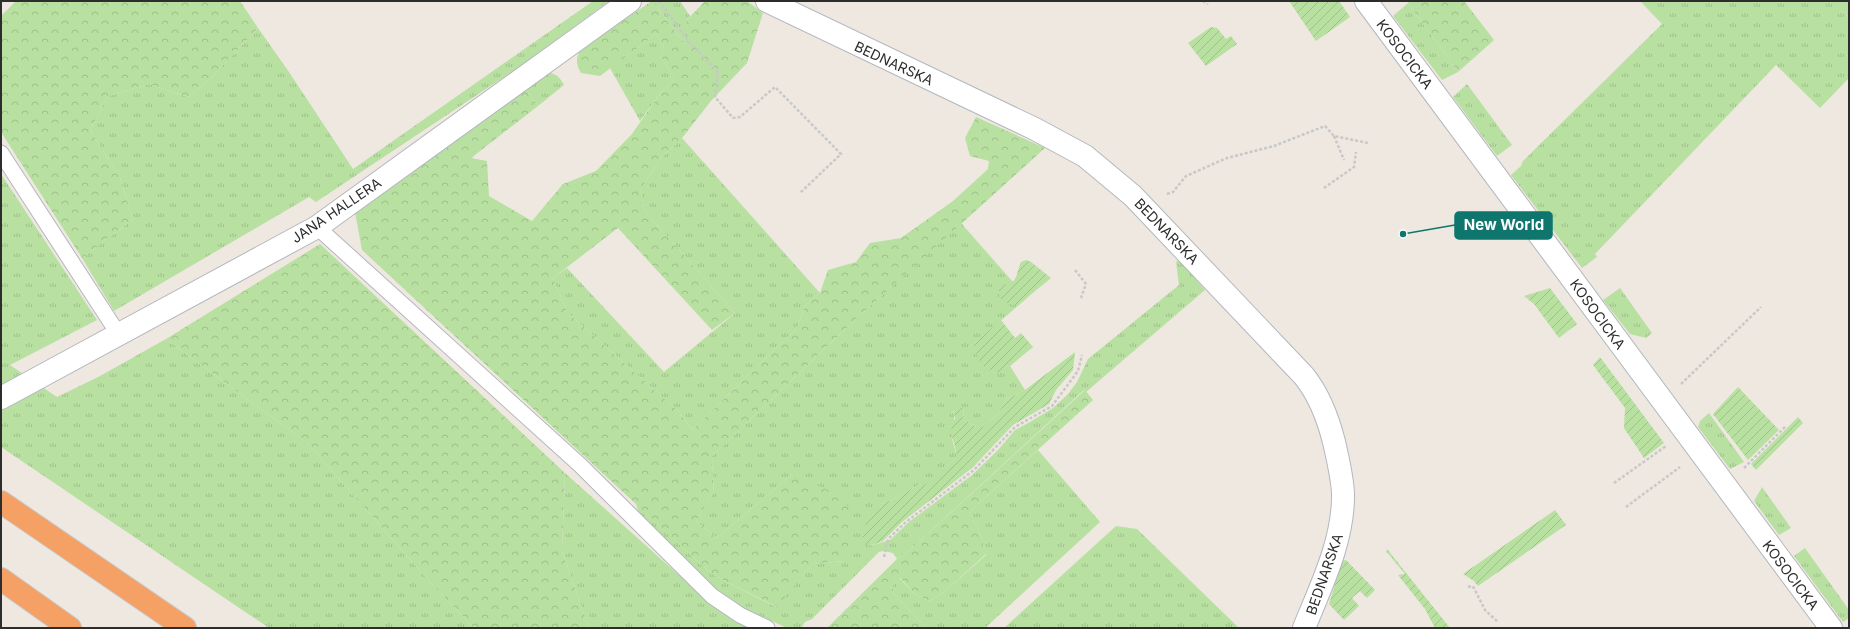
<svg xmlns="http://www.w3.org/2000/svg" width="1850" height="629" font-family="Inter,sans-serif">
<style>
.grass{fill:url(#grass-tufts)}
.forest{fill:url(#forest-crowns)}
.garden{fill:url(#garden-furrows)}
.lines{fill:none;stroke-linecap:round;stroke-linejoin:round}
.service-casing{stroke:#b4b7bf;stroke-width:17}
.minor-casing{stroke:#b4b7bf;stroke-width:24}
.tertiary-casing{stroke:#b4b7bf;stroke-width:24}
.motorway-casing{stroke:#c8c8c8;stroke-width:24}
.path{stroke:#c8c8c8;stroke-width:2.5;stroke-dasharray:3 2;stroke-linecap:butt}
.service{stroke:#fff;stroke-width:15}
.minor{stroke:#fff;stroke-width:22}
.tertiary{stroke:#fff;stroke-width:22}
.motorway{stroke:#f5a065;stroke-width:22}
.labels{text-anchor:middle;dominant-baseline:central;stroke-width:3;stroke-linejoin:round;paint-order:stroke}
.street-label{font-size:14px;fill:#2d2d2d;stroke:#fff}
.leader{fill:none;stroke:#0f766e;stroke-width:1.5}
.callout-dot{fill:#0f766e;stroke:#fff;stroke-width:1.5}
.callout{fill:#0f766e;stroke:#0f766e;stroke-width:1.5}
.callout-label{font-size:15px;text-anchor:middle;font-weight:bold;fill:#fff}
</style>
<defs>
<pattern id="grass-tufts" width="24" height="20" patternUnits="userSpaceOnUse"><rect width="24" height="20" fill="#b8e0a1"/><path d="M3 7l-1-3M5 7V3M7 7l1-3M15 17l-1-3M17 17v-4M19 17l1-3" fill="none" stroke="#9ec08b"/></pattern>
<pattern id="forest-crowns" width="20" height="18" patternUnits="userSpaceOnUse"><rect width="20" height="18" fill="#b8e0a1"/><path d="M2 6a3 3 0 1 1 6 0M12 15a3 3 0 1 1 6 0" fill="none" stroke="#9ec08b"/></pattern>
<pattern id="garden-furrows" width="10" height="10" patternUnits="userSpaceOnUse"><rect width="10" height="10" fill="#b8e0a1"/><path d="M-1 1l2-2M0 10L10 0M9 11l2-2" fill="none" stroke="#9ec08b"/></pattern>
</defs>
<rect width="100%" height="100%" fill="#eee8e1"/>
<g class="grass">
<polygon points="593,1 609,1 516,69 316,202 309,197 114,311 82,258 133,219 120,178 90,130 108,96 149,84 188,97 211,78 258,28 289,72 353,169"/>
<polygon points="652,1 680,1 690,16 687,20 689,42 685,44"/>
<polygon points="1640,1 1849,1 1849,78 1820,108 1776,65 1595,254 1597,257 1582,268 1511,175 1521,166 1523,161 1662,24"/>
<polygon points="1408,3 1458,72 1442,80 1393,16"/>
<polygon points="656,34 664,46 661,57 675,79 661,92 640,121 610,68"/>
<path d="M550 73C558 75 560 78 564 85L538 106 525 88Z"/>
<polygon points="1467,84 1512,145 1497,156 1453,97"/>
<polygon points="682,138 820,293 805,306 797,328 692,430 679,412 567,312 553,278 567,268 664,372 735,313 643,209 641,189 660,159"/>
<polygon points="1,174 97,320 10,365 57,397 100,376 166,339 307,443 433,585 474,628 269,628 1,447"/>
<path d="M961 223 1027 298 974 344 1005 367 1010 366 1025 390 1007 399 997 415 983 427H976L964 420 963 408 953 411C956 421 952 427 952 436 952 444 957 450 956 458L925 486 920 484 892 500 880 504 870 546 890 540 909 522 972 475 998 450 1015 430 1030 422 1053 408 1068 394 1077 382 1088 359 1179 285 1176 262 1179 260 1205 290 1086 392 1084 390 911 549 897 559 893 553 883 551 879 552 812 619 805 622 801 628H787L731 602 698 575 640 519 636 504 707 570 717 577 776 607 812 564 843 561 792 474 717 538 696 521 714 492 712 456 855 320Z"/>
<polygon points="1620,288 1652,333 1646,338 1630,334 1603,300"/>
<polygon points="1709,413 1744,462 1730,469 1698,427 1700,421"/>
<polygon points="1038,450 1100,522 985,628 926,628 894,594 892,586 899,578 916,595 930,601 944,592 986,555 981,535 969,512"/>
<polygon points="565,473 719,611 754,628 589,628 562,551"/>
<polygon points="1762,487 1791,528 1779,535 1754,501"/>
<polygon points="1116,526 1137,529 1239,628 1004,628"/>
<polygon points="1805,548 1849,610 1849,618 1843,622 1794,556"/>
</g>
<g class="forest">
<polygon points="16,1 240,1 258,28 211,78 188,97 149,84 108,96 90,130 120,178 133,219 82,258 1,132 1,16"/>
<path d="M652 1 685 44 688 41 687 20 705 1H747L763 13 747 63 711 101 682 138 660 159 641 189 643 209 735 313 712 330 618 228 553 278 567 312 679 412 692 430 797 328 805 306 820 293 828 270 856 262 870 243 901 238 953 201 988 169 989 161 970 156 965 138 976 117 1045 148 855 320 712 456 714 492 696 521 717 538 792 474 846 498 853 532 843 561 812 564 777 607 717 577 707 570 362 250 354 207 525 88 538 106 471 158 487 161 489 196 532 221 563 184 596 171 632 134 661 92 675 79 661 57 664 46 656 34 600 76 581 73C575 63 576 56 582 48Z"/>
<polygon points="1409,1 1464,1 1494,40 1458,72 1408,3"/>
<polygon points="320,244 565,473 562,551 589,628 474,628 433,585 307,443 166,339"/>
<polygon points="1085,390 1093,400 969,512 981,535 986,554 944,592 930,601 916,595 900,578 892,586 894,594 926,628 827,628 897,559 911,549"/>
</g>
<g class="garden">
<polygon points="1289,1 1339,1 1350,17 1316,41"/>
<polygon points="1211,27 1217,28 1226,39 1231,36 1237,44 1206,66 1188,43"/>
<path d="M1026 260 1031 262 1051 278 1017 306 1002 301 999 296V286C1020 281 1014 279 1021 262Z"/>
<polygon points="1550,288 1577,324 1559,338 1534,304 1524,296"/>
<path d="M1001 320 1015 338 1021 333 1033 347 1010 366 1005 367 1000 373C982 371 977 359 974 344Z"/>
<path d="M1075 352 1073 370 1056 390 1049 404 1013 425 972 468 902 522 883 541 870 546 863 542 862 532 869 517 880 504 892 500 920 484 925 485 956 458C958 442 945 435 955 419L953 408 959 405 963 408 964 420 976 427H983L997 415 1007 399 1025 390Z"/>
<polygon points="1600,357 1664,443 1644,458 1624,428 1625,408 1593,365"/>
<polygon points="1738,387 1779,430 1748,460 1713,414"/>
<polygon points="1798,417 1803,423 1756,470 1751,464"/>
<polygon points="1555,510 1566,525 1478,586 1474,581 1463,574"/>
<polygon points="1387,549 1450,628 1435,628 1425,609 1398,575 1405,574 1386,551"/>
<polygon points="1346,560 1375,590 1367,598 1360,591 1352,598 1359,606 1344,620 1329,604 1342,561"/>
</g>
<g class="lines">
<defs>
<g id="service">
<polyline points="1,153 119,335"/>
<polyline points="317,227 580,465 712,596 740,615 767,628"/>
</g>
<g id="minor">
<path d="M767 1 1035 129 1085 156 1133 196 1304 376C1320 396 1328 418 1334 442 1338 459 1342 476 1343 493 1344 540 1321 586 1304 628"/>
<polyline points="1,398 317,227 630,1"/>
</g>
<polyline id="tertiary" points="1366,1 1831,628"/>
<g id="motorway">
<polyline points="1,502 185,628"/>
<polyline points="1,579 70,628"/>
</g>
</defs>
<use href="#service" class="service-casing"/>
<use href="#minor" class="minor-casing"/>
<use href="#tertiary" class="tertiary-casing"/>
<use href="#motorway" class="motorway-casing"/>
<g class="path">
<polyline points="659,1 689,42 718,72 715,97 733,118 740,117 775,87 841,154 800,193"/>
<polyline points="1203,1 1208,4"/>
<polyline points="1334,136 1344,160"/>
<polyline points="1324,188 1354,167 1356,152"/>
<polyline points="1167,194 1173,192 1186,176 1227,158 1274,146 1325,126 1334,136 1368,143"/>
<polyline points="1075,270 1086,284 1081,298"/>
<polyline points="1681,384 1761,307"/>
<polyline points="1744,468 1786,426"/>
<polyline points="1614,483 1666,446"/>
<polyline points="1626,507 1680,467"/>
<polyline points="884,557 888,539 906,522 974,470 1015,427 1052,406 1078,371 1082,355"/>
<polyline points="1468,587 1472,586 1474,588 1485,610 1498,622"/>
</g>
<use href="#service" class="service"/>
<use href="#minor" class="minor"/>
<use href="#tertiary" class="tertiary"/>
<use href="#motorway" class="motorway"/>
</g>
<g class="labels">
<g class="street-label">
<text transform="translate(1405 54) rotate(53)">KOSOCICKA</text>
<text transform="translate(894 63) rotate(25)">BEDNARSKA</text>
<text transform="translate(336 210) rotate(-34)">JANA HALLERA</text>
<text transform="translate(1167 231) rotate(46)">BEDNARSKA</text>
<text transform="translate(1598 314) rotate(54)">KOSOCICKA</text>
<text transform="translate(1324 574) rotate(-71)">BEDNARSKA</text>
<text transform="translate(1791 575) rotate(53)">KOSOCICKA</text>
</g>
</g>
<path class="leader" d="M1403 234L1455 225"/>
<circle class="callout-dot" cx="1403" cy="234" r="4"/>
<rect class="callout" x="1455" y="212" width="97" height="27" rx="4"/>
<g class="callout-label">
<text x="1504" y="230">New World</text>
</g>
<rect width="1850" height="629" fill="none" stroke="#2d2d2d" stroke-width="4"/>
</svg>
